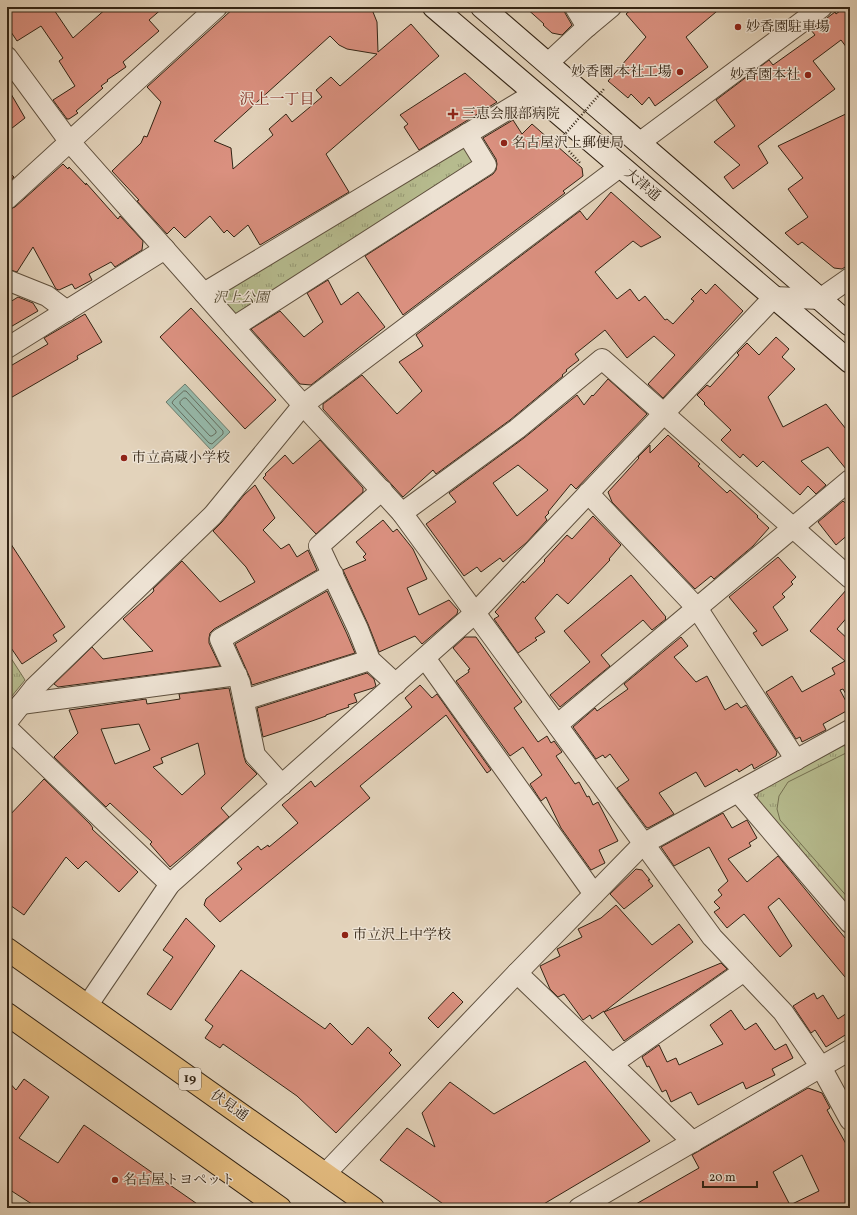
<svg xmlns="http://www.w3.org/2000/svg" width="857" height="1215" font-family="Vollkorn,'Noto Serif JP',serif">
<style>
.grass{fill:url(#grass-tufts);stroke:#747051}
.garden{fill:#b6bb8e;stroke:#747051}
.water{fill:#96b9aa;stroke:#6e7d6e}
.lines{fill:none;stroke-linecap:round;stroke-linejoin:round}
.shore{stroke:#646e5f;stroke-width:1}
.building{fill:#da907f;stroke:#332414;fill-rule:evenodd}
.street-casing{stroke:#5f503e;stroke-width:22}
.secondary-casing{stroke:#332414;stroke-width:24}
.highway-casing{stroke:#332414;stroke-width:24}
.path{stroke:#332414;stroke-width:2.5;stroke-dasharray:1 2;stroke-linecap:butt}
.street{stroke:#ede2d3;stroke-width:20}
.secondary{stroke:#ede2d3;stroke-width:22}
.highway{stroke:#e2ba7e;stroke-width:22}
.path-bridge{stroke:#332414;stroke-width:2.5;stroke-dasharray:1 2;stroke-linecap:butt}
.poi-dot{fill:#8f2418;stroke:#ede2d3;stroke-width:1.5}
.labels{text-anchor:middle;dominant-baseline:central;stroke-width:3;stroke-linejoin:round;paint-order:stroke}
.shield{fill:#ede2d3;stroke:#6b5d4d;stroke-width:1}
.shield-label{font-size:13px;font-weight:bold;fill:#332414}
.poi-label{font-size:14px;fill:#332414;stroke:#ede2d3;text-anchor:start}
.street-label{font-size:14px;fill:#332414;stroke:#ede2d3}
.park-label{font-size:14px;font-style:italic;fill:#544a32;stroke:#ede2d3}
.neighbourhood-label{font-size:15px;fill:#7a1f14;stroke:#ede2d3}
</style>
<defs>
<pattern id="grass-tufts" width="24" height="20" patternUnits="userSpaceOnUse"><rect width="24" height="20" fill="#b6bb8e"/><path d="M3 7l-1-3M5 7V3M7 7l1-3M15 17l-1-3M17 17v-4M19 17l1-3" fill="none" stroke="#959873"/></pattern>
</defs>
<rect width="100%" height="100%" fill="#e3d3bb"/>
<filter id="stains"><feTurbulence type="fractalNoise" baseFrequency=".005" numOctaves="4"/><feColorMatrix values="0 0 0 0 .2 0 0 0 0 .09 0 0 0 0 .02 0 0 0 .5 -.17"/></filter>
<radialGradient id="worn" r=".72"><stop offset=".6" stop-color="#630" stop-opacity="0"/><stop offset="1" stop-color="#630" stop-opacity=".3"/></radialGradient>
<g class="grass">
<polygon points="462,147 470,149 474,167 241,316 233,315 220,300 221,293"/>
<polygon points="7,652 25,680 7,702"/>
<polygon points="850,742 850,911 757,799 759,791"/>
</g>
<polygon class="garden" points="850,751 850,900 780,820 777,809 779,796 788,782"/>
<polygon class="water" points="185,384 230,432 211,450 166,402"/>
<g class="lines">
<g class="shore">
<polygon points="184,391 186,391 223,431 223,434 212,444 209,443 172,403 173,401"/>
<polygon points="184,398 186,398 216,431 216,433 212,436 210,436 180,404 180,402"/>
</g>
</g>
<g class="building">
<polygon points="7,7 52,7 73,38 108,7 164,7 149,20 159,31 123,62 126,67 107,80 108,81 101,86 103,88 76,111 78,113 69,119 67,119 53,100 75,86 59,61 63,58 41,26 17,41 7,26"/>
<path d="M235 7H371L377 22 378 52 411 24 439 56 326 154 349 192 260 245 248 225 234 237 227 230 224 233 210 216 185 238 174 227 167 234 137 201 139 200 112 171 141 143 144 136 147 137 161 102 147 87ZM330 36 339 45 347 49 377 54 340 86 331 77 316 90 322 97 292 122 286 114 269 129 273 135 233 169 231 148 214 141Z"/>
<polygon points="525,7 564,7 565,13 572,25 562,35 552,33 543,25 544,24"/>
<polygon points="634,7 722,7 686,37 708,67 655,106 649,97 642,105 631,94 628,98 608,81 646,37 626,14"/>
<polygon points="845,7 850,7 850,52 841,40 813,61 835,89 758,146 768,163 733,189 724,177 740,165 714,142 735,126 716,100 769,60 773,65 815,35 811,30 835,12 836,14"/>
<polygon points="465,73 497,102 419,150 404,127 408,124 400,115"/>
<polygon points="7,87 25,118 7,132"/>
<polygon points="850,112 850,264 842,269 834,268 802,242 798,245 785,233 808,217 788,189 803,178 778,146"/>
<polygon points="513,120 522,134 532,124 582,168 583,176 563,191 565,193 403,315 365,256 493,174 496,170 497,164 496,159 483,138"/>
<polygon points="63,164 68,169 69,167 86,185 86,183 118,219 120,216 143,241 142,250 115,267 111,262 89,274 92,280 75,289 72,284 59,290 56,289 33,247 17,272 7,269 7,210 15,207"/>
<polygon points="7,170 14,177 7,183"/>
<polygon points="611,192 661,237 641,247 633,241 595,272 617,299 630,289 639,301 645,296 665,320 667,319 673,324 694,301 691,299 701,289 706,294 715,284 743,311 663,398 648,384 675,355 654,336 627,358 605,330 575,354 579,360 566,370 567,371 562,375 563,376 510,420 436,474 433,470 403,497 323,409 323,404 362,375 397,414 422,391 399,362 423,346 416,335 580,211 587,220"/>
<polygon points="328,280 341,305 358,292 385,327 311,385 300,384 251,329 280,311 304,337 323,322 307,293"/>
<polygon points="18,297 33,303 38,311 7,329 7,304"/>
<polygon points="191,308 276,400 245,429 160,337"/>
<polygon points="85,314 102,342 77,356 78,359 7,400 7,368 48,344 44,338"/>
<polygon points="776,337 789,349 782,357 795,369 768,397 783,427 826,404 850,434 850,469 846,469 828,447 801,461 826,485 816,494 808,486 800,495 763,461 757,467 743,454 740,458 721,440 731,430 704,404 705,403 697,395 707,385 710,387 739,355 737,353 747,343 759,355"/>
<path d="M608 379 647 414 576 489 571 484 548 512 549 513 545 517 547 520 526 543 503 562 500 558 481 572 477 567 464 576 426 524 456 502 449 493 524 438 577 395 584 405 592 395 593 396ZM518 465 548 490 517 516 493 483Z"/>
<polygon points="668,435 700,464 698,466 727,493 730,490 758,516 757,517 769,528 753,546 714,579 711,576 695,589 612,502 608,492 639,458 638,457 650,445 650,453"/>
<polygon points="320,440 363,488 363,492 316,534 263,478 266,475 265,474 285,455 293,464"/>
<polygon points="255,485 275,518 263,530 281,549 289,544 297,557 308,550 317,570 214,629 210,633 209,638 209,643 220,666 58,687 54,684 92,647 103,659 153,651 123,619 153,592 154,590 153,589 182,561 220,602 255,582 246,567 213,531 222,522 244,495"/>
<polygon points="843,501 850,507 850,533 836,545 818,522"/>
<polygon points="593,516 621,545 609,559 610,560 568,604 557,594 535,618 545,632 535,638 537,640 518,653 494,619 499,616 495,612 523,581 524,583 545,561 544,560 567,535 572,539"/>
<polygon points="383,520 393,532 397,529 413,549 427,579 407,588 419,615 449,600 458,610 457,614 422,644 415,636 379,652 368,624 343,570 366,560 363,557 366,554 356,542"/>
<polygon points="7,538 65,627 53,635 57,641 22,664 7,642"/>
<polygon points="778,557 796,577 791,582 793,584 782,594 785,597 773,607 788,630 762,646 753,633 757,631 729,597"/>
<polygon points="631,575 666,617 665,618 666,619 652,630 643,620 601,655 610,666 560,707 550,695 590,662 564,631"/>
<polygon points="847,589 850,589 850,614 837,629 850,641 850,701 843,689 840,690 850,709 823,724 826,730 802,742 800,737 796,739 766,692 792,676 802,692 835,674 832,668 845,661 810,631"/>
<polygon points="327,591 347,634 355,653 252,685 250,678 235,644"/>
<polygon points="465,637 476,637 522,702 514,708 538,742 547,736 551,743 554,741 562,752 556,756 575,784 579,782 587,797 589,796 593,805 598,802 618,841 599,850 605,863 591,870 561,828 546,797 541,801 530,784 542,775 523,747 510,756 456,681 469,672 468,670 470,669 453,648"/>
<polygon points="681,637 688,646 674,657 696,682 707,676 725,710 737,703 741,708 746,705 777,752 776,756 754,769 752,764 739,772 737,769 705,787 696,772 659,793 674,814 648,828 646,827 617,788 629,780 610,754 605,758 603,755 596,759 573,727 595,708 597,711 628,689 624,684"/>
<polygon points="367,673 374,679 376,686 373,688 354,694 357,702 348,705 349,707 326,715 326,716 312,721 263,737 257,708"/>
<polygon points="420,685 432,698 437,694 491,770 487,773 446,715 360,786 370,798 220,922 204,905 206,899 242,869 237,863 258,846 261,850 268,845 269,847 298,823 282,805 311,781 315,787 412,707 405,698"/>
<path d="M229 688 244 757 246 763 257 774 221 808 229 817 170 867 150 844 152 842 110 803 106 807 54 757 78 733 69 710 146 699 147 704 180 699 179 694ZM139 724 150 750 115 764 101 729ZM198 743 205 774 182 795 153 767 163 763 161 758Z"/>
<polygon points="44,779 90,824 93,828 92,829 138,872 119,892 86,861 78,869 66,857 24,915 7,903 7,818"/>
<polygon points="723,813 732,828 747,820 757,838 749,843 751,846 728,859 747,882 778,856 850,944 850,983 779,898 768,907 792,946 780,957 744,914 727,928 714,912 720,908 714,902 722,895 718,890 728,881 709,847 674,866 661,847"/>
<polygon points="636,869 642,870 650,880 648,880 653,886 624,909 610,894"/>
<polygon points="616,905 652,945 679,924 693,942 604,1012 604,1011 592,1019 590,1015 583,1020 564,994 558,997 550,989 540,966 560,956 557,949 582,937 578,929 601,918"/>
<polygon points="186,918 215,946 171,1010 147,994 173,957 163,950"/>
<polygon points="721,963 727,969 624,1041 604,1012"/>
<polygon points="241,970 325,1029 330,1023 352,1045 368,1027 392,1050 389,1053 401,1065 336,1133 297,1096 223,1044 220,1048 205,1038 213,1026 205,1020"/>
<polygon points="453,992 463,1002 438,1028 428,1018"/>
<polygon points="814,993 817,999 823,995 838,1019 850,1011 850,1032 826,1047 815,1030 811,1033 793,1006"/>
<polygon points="731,1010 745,1030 756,1023 775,1050 786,1044 793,1058 772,1069 775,1075 746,1089 743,1082 698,1105 691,1092 671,1102 666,1090 662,1092 649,1066 647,1067 642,1057 659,1045 667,1062 676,1058 679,1065 723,1044 710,1025"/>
<polygon points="585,1061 650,1141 537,1208 449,1208 380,1160 407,1128 435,1147 422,1113 450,1082 494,1114"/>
<polygon points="24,1079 49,1097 19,1138 58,1163 84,1125 203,1208 38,1208 7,1188 7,1080 16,1090"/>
<path d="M808 1088 822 1093 830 1108 827 1110 850 1151V1208H629L699 1168 692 1155ZM802 1155 819 1191 790 1205 773 1172Z"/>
</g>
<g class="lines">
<defs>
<g id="street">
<polyline points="575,7 587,27"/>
<polyline points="7,57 69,141 303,405 402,513 712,937 783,1012 821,1067 850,1120"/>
<polyline points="547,64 587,27 611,7"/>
<polyline points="639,143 822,7"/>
<polyline points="7,199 217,7"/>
<polyline points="7,280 47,296 67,311"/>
<polyline points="204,293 535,93"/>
<polyline points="234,327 486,165 467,134"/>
<polyline points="7,348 165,249"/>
<polyline points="382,490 319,546 358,629 370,660 396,684"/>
<polyline points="588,493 697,608 796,760"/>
<polyline points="402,513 517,429 602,359 850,578"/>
<polyline points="425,658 594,894"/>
<polyline points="244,700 370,660"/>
<polyline points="21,704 237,675"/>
<polyline points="7,722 34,688 213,515 303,405 621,166"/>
<polyline points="557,725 850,480"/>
<polyline points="7,728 170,884"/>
<polyline points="282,785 255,755 240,683 220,639 333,574"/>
<polyline points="738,792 850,923"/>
<polyline points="517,973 693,1142"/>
<polyline points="87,1006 170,884 475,613 774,297 820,299 850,278"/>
<polyline points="612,1064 744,971"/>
<polyline points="325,1174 517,973 643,844 850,730"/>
<polyline points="579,1208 850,1050"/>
</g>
<g id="secondary">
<polyline points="434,7 850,362"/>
<polyline points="482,7 850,325"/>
</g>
<g id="highway">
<polyline points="7,949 373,1208"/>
<polyline points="7,1014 280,1208"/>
</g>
</defs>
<use href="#street" class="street-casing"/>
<use href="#secondary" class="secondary-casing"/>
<use href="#highway" class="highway-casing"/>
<polyline class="path" points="569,151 581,164"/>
<use href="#street" class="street"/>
<use href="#secondary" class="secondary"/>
<use href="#highway" class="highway"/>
<polyline class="path-bridge" points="560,140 604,89"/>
</g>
<g class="poi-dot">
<circle cx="738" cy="27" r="4"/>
<circle cx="680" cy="72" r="4"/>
<circle cx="808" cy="75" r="4"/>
<path d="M451 108h4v4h4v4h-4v4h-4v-4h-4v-4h4z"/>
<circle cx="504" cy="143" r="4"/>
<circle cx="124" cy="458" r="4"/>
<circle cx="345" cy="935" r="4"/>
<circle cx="115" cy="1180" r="4"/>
</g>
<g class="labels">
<rect class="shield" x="179" y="1068" width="22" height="22" rx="3"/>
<g class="shield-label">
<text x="190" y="1079">19</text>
</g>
<g class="poi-label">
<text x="746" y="27">妙香園駐車場</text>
<text x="672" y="72" text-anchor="end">妙香園 本社工場</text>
<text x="800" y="75" text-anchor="end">妙香園本社</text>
<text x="462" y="114">三恵会服部病院</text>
<text x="512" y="143">名古屋沢上郵便局</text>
<text x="132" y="458">市立高蔵小学校</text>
<text x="353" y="935">市立沢上中学校</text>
<text x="123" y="1180">名古屋トヨペット</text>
</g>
<g class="street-label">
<text transform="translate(642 185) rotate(40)">大津通</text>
<text transform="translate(229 1106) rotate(35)">伏見通</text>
</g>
<g class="park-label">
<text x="241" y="298">沢上公園</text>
</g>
<g class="neighbourhood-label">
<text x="277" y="100">沢上一丁目</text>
</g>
</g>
<rect width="857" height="1215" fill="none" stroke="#e3d3bb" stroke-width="24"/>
<rect x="8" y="8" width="841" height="1199" fill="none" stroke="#332414" stroke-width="2"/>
<rect x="12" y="12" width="833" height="1191" fill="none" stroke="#332414"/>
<path d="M703 1181v6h54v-6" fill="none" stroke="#332414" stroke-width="2"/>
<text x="709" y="1181" font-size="12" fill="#332414" stroke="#ede2d3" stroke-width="3" paint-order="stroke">20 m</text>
<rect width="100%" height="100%" filter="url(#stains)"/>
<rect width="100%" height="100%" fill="url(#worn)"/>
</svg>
